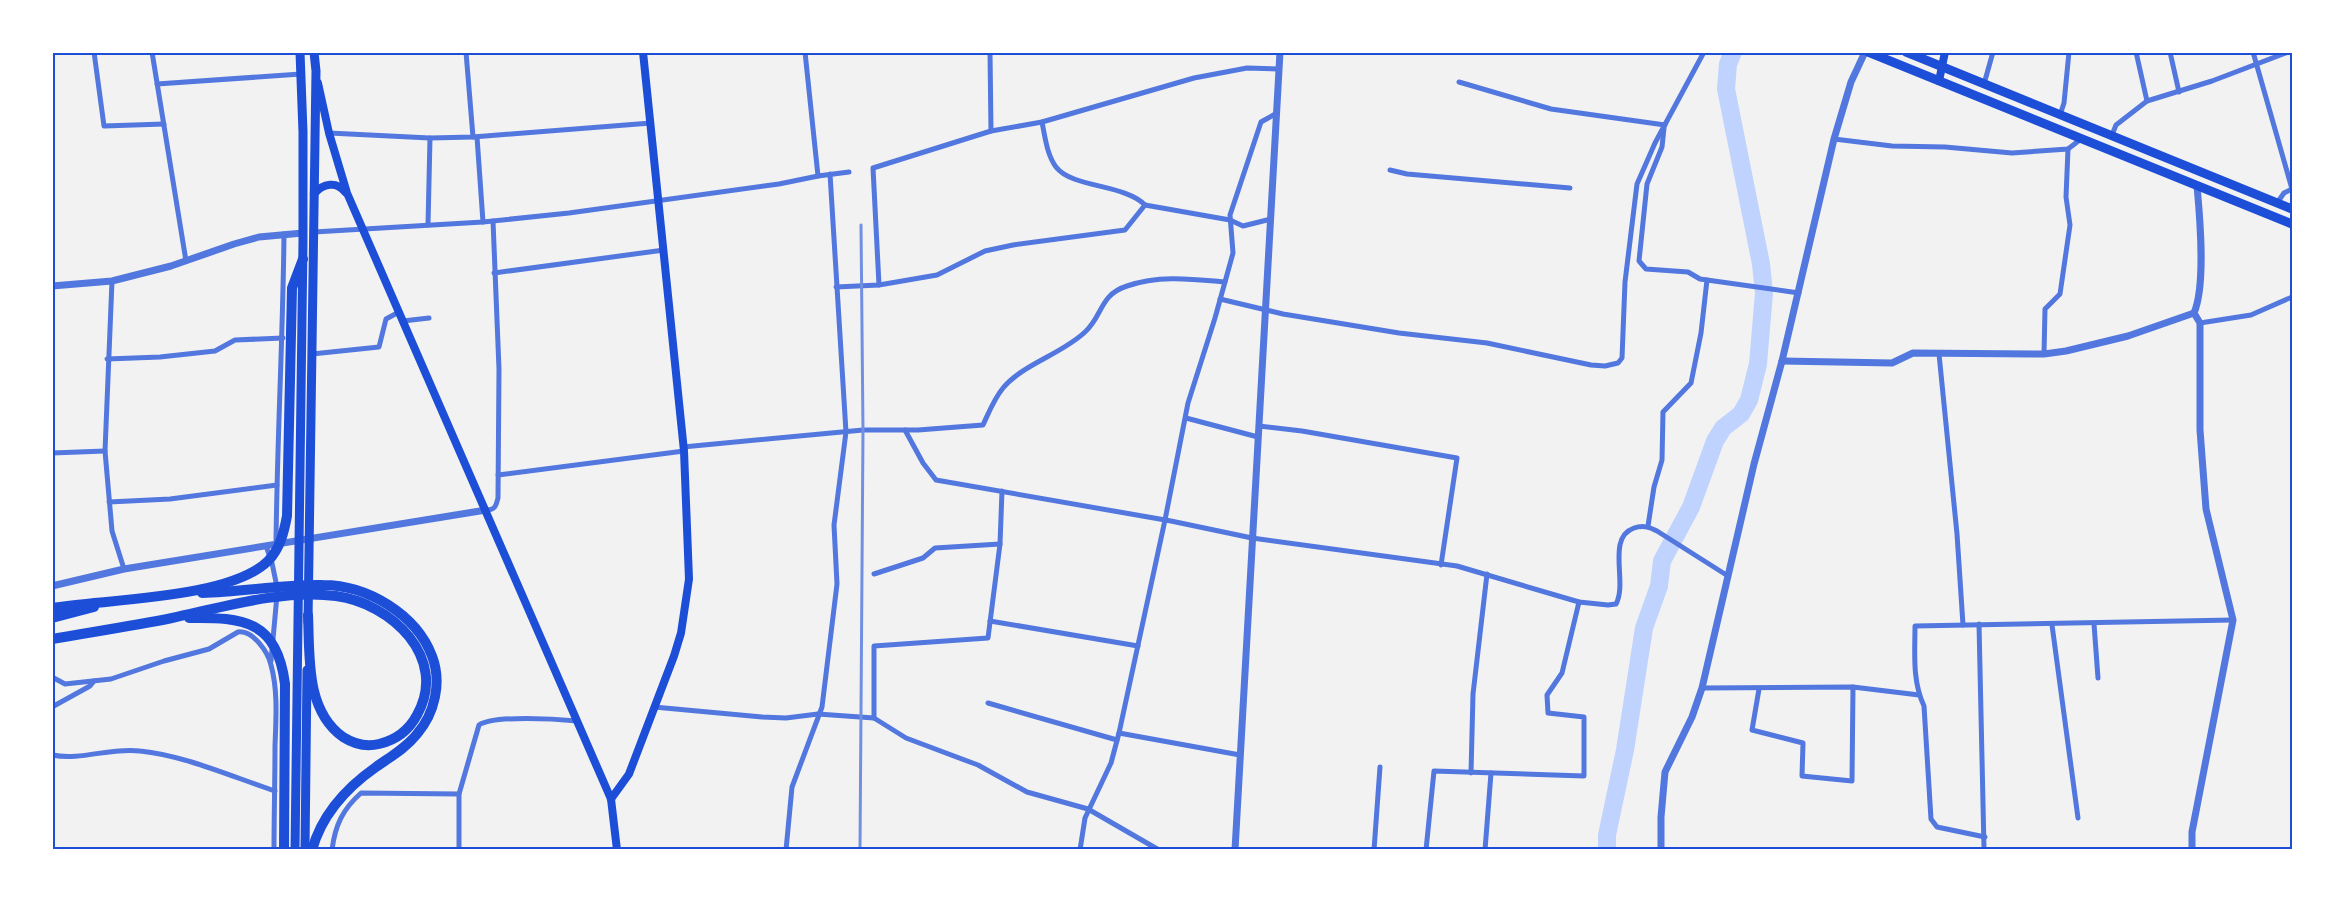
<svg xmlns="http://www.w3.org/2000/svg" width="2345" height="902" font-family="Rubik,sans-serif">
<style>
.lines{fill:none;stroke-linecap:round;stroke-linejoin:round}
.river{stroke:#bfd3fe;stroke-width:18}
.minor{stroke:#5277de;stroke-width:5}
.tertiary{stroke:#5277de;stroke-width:7}
.secondary{stroke:#1d4ed8;stroke-width:8}
.primary{stroke:#1d4ed8;stroke-width:9}
.trunk{stroke:#1d4ed8;stroke-width:9}
.motorway{stroke:#1d4ed8;stroke-width:10}
.rail{stroke:#7290e2;stroke-width:3}
.neatline{fill:none;stroke:#1d4ed8;stroke-width:2}
</style>
<rect width="100%" height="100%" fill="#f2f2f2"/>
<g class="lines">
<polyline class="river" points="1607,850 1607,835 1625,750 1644,628 1659,586 1662,561 1691,507 1715,441 1723,428 1741,414 1749,400 1758,364 1764,293 1761,264 1726,89 1728,64 1733,52"/>
<g class="minor">
<polyline points="94,52 104,126 164,124"/>
<polyline points="152,52 186,261"/>
<polyline points="466,52 473,137"/>
<polyline points="805,52 818,176 849,172"/>
<polyline points="990,52 991,131 1042,122 1194,78 1247,68 1279,69"/>
<polyline points="2136,52 2147,101"/>
<polyline points="2170,52 2179,92"/>
<polyline points="2253,52 2292,189"/>
<polyline points="1459,82 1551,109 1665,125"/>
<polyline points="157,84 301,74"/>
<polyline points="1984,84 1993,52"/>
<polyline points="2060,115 2064,103 2069,52"/>
<polyline points="1664,128 1662,147 1647,184 1639,261 1646,269 1688,272 1700,279 1799,293"/>
<polyline points="329,133 430,138 473,137 651,123"/>
<polyline points="2112,135 2116,125 2147,101 2212,81 2288,52"/>
<polyline points="477,137 483,222"/>
<polyline points="1834,139 1892,146 1945,147 2012,153 2068,149 2081,139"/>
<polyline points="1390,170 1407,174 1570,188"/>
<polyline points="2277,203 2284,193 2292,189"/>
<polyline points="1145,205 1230,220 1243,226 1271,219"/>
<polyline points="428,225 430,138"/>
<polyline points="314,232 483,222 569,213 779,184 818,176"/>
<polyline points="494,273 664,250"/>
<polyline points="112,281 105,451 112,531 124,569"/>
<polyline points="879,285 873,168 991,131"/>
<path d="M836 287 879 285 937 275 985 251 1013 245 1125 230 1145 205C1125 184 1072 188 1056 167 1047 155 1045 137 1042 122"/>
<polyline points="1220,299 1283,314 1399,333 1487,343 1591,365 1605,366 1618,363 1622,358 1625,282 1637,184 1655,143 1704,52"/>
<polyline points="403,321 429,318"/>
<polyline points="2200,323 2251,315 2292,297"/>
<polyline points="312,354 379,347 386,319 399,312"/>
<polyline points="1939,354 1957,534 1963,625"/>
<polyline points="2044,354 2045,309 2060,294 2070,225 2066,197 2068,149"/>
<polyline points="107,359 160,357 215,351 235,340 283,338"/>
<polyline points="1186,418 1258,437"/>
<polyline points="1259,426 1302,431 1457,458 1441,565"/>
<path d="M905 430 923 463 936 480 1171 521 1252 538 1457 566 1579 602 1608 605 1616 604C1628 582 1606 538 1634 528 1643 525 1649 527 1657 531L1728 576"/>
<path d="M683 447 863 430H918L983 425C989 412 994 399 1003 388 1023 364 1062 354 1085 332 1103 316 1099 295 1127 286 1159 275 1191 279 1225 282"/>
<polyline points="52,453 105,451"/>
<polyline points="498,475 684,451"/>
<polyline points="109,502 170,499 277,485"/>
<path d="M486 510C495 510 496 506 498 498L499 369 493 221"/>
<polyline points="1648,526 1654,487 1662,460 1663,412 1691,383 1701,333 1707,280"/>
<path d="M276 544C277 441 283 337 284 234"/>
<polyline points="266,546 272,563 277,587"/>
<polyline points="874,574 923,558 935,548 1000,544"/>
<polyline points="990,621 1138,646"/>
<polyline points="1979,624 1984,848"/>
<polyline points="2094,624 2098,678"/>
<polyline points="2052,625 2078,818"/>
<polyline points="271,661 277,595"/>
<path d="M52 677 65 684 111 679 164 661 209 649 238 632C253 630 268 652 271 665 278 690 276 719 275 746 275 780 274 815 274 850"/>
<polyline points="1702,688 1853,687 1919,695"/>
<polyline points="1759,689 1752,730 1803,743 1802,776 1852,781 1853,687"/>
<polyline points="988,703 1117,740"/>
<polyline points="52,707 90,686 94,681"/>
<polyline points="654,707 762,717 786,718 818,714 874,718 906,738 978,765 1027,792 1088,809 1159,850"/>
<polyline points="874,718 874,646 988,638 1000,544 1002,491"/>
<polyline points="1119,733 1240,755"/>
<path d="M52 755C82 761 110 747 140 751 183 755 233 777 275 791"/>
<polyline points="1471,773 1473,694 1487,574"/>
<path d="M1985 837 1937 827 1931 819 1924 706C1912 681 1915 652 1915 626L2233 620"/>
<path d="M332 850C335 825 343 809 361 793L459 794"/>
<path d="M459 850V794L479 725C494 715 557 719 577 721"/>
<polyline points="786,850 792,787 822,707 837,584 834,525 846,432 830,174"/>
<polyline points="1080,850 1085,818 1111,763 1119,733 1165,520 1188,403 1215,318 1233,253 1230,215 1261,122 1277,113"/>
<polyline points="1374,850 1380,767"/>
<polyline points="1426,850 1434,771 1584,776 1584,717 1548,713 1547,695 1562,673 1579,602"/>
<polyline points="1485,850 1491,773"/>
</g>
<g class="tertiary">
<polyline points="52,286 112,281 171,266 234,244 259,237 303,233"/>
<polyline points="1782,361 1892,363 1913,353 2044,354 2066,351 2128,336 2194,313"/>
<polyline points="52,586 124,569 486,510"/>
<polyline points="1235,850 1280,52"/>
<polyline points="1661,850 1661,817 1665,772 1692,717 1702,688 1754,464 1782,361 1834,139 1851,82 1865,52"/>
<path d="M2192 850V832L2233 620 2206 509 2200 430V323L2194 313C2206 285 2200 218 2197 186"/>
</g>
<g class="secondary">
<polyline points="1939,81 1945,52"/>
<polyline points="318,83 329,133 347,193 611,799 617,850"/>
<path d="M314 194C323 183 337 181 345 192"/>
<polyline points="611,799 629,774 674,656 681,633 689,579 684,451 643,52"/>
</g>
<g class="primary">
<polyline points="1868,52 2292,224"/>
<polyline points="1906,52 2292,209"/>
</g>
<g class="trunk">
<polyline points="308,622 316,71 314,52"/>
<polyline points="295,850 303,241 303,132 300,52"/>
<polyline points="305,850 307,670"/>
</g>
<g class="motorway">
<path d="M202 593C242 592 285 584 323 585 367 585 416 614 432 656 442 682 435 713 417 734 406 748 390 757 376 767 346 788 322 814 312 850"/>
<path d="M52 608C107 599 229 599 268 561 280 549 284 532 287 516L292 288 303 259"/>
<polyline points="52,618 94,607"/>
<path d="M189 618C244 617 277 621 285 684L284 850"/>
<path d="M52 639C92 632 132 626 172 618 223 607 284 589 336 596 391 603 449 658 417 715 409 730 396 740 379 744 367 747 354 744 343 737 305 710 310 656 308 615"/>
</g>
<polyline class="rail" points="860,850 863,430 861,225"/>
</g>
<rect width="2345" height="902" fill="none" stroke="#ffffff" stroke-width="108"/>
<rect x="54" y="54" width="2237" height="794" class="neatline"/>
</svg>
